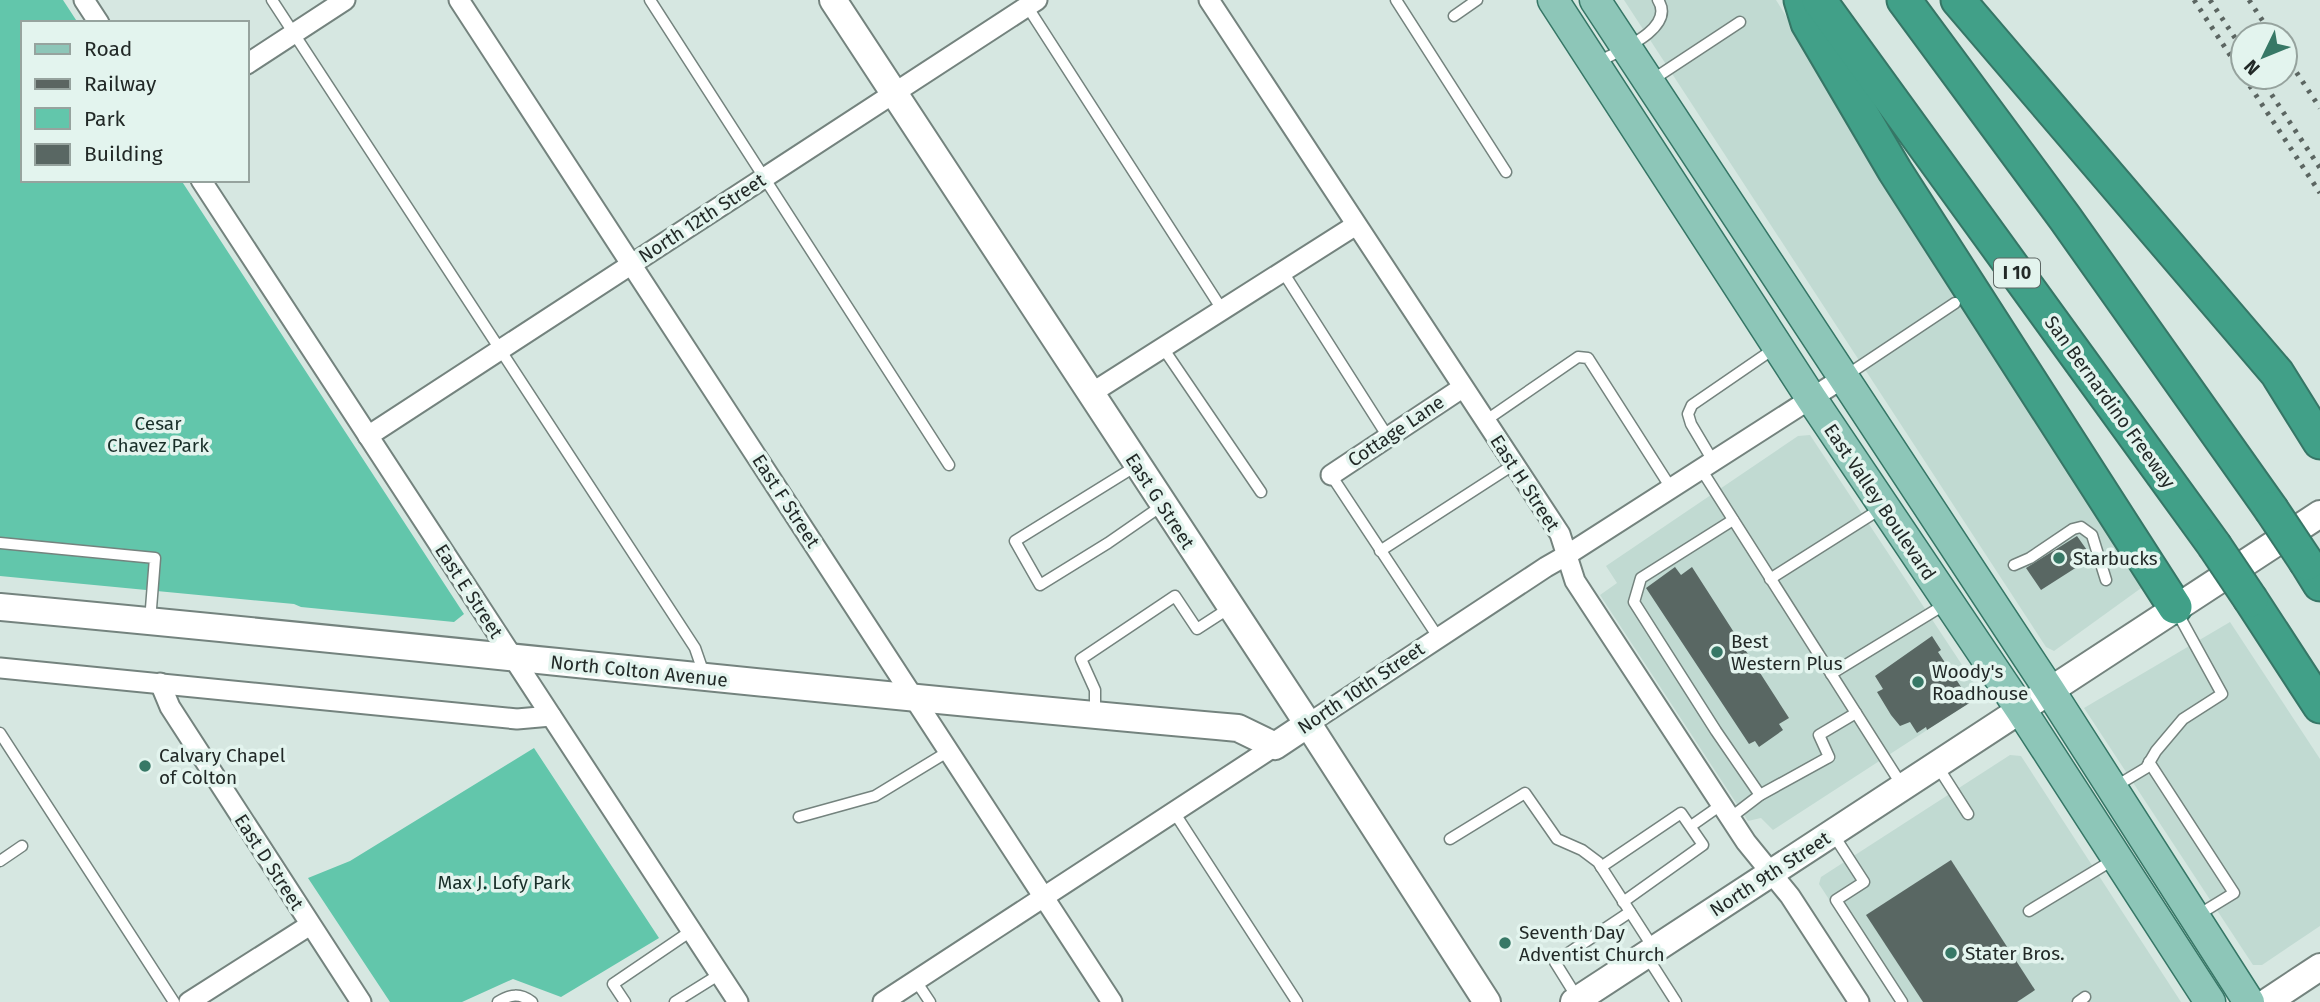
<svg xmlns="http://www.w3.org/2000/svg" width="2320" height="1002" font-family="'Fira Sans',sans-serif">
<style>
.built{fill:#c1dad2}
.green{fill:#62c6ab}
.building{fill:#596763}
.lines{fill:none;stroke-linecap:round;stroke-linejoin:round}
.lane-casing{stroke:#74837e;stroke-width:13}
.street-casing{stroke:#74837e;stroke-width:23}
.secondary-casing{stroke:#74837e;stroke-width:30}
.primary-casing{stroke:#367666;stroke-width:33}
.highway-casing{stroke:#367666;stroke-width:37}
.lane{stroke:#fff;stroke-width:10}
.street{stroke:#fff;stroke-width:19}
.secondary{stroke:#fff;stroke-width:26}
.primary{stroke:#8dc6b8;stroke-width:30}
.highway{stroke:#41a088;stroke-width:33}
.rail{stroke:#5b6561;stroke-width:5;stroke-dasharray:3.5 7;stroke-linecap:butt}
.highway-bridge-casing{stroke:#367666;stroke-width:37;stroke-linecap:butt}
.highway-bridge{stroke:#41a088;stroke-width:33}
.poi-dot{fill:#377866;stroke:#e3f4ee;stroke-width:2.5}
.labels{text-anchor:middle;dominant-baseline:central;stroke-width:7;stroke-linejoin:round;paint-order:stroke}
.shield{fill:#e3f4ee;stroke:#5c6663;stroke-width:2}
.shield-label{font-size:18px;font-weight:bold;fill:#222927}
.street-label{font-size:19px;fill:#222927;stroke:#e3f4ee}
.park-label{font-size:19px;fill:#182e28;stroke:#e3f4ee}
.poi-label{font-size:19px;fill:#222927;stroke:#e3f4ee;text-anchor:start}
</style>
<rect width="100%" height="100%" fill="#d6e7e1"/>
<g class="built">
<polygon points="1624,0 1776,0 2144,586 2054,651 2046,647"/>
<polygon points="1810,435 1978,689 1978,697 1773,830 1761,818 1748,821 1600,595 1617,583 1606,566 1798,436"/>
<polygon points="2230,622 2320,759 2320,926 2262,965 2253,965 2084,708"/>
<polygon points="2010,755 2021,756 2181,1002 1896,1002 1819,884 1821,877"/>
</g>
<g class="green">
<polygon points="0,0 63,0 78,23 23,23 23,180 181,180 464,614 454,622 301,607 294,604 0,576"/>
<polygon points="534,748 659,938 561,997 513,979 462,1002 390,1002 308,878 350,861"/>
</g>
<g class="building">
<polygon points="2077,536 2089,553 2074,563 2077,567 2041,590 2026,568"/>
<polygon points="1675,567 1681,575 1692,567 1789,718 1779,724 1783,730 1759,747 1755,741 1749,744 1646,588"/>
<polygon points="1932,636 1941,650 1938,652 1971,702 1927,730 1926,727 1917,733 1910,722 1900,726 1891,715 1877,692 1883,689 1875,676"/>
<polygon points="1951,860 2035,990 2017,1002 1923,1002 1866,915"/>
</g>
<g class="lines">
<defs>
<g id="lane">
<polyline points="272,0 695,648 704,674"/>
<polyline points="650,0 949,465"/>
<polyline points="1396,0 1506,172"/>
<polyline points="1025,3 1223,311"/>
<polyline points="1454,16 1477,0"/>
<path d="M1596 63C1616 52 1677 29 1658 0"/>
<polyline points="1652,80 1740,22"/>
<polyline points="1283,272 1388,437"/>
<polyline points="1163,348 1261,492"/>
<polyline points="1847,375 1955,303"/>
<polyline points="1485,421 1578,357 1588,358 1671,488"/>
<polyline points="1713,461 1691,424 1688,414 1692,405 1775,348"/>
<polyline points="1136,466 1015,541 1040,585 1108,543 1163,505"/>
<polyline points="1701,469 1903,787"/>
<polyline points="1331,475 1438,637"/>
<polyline points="1733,520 1641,578 1634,602 1716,731 1760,795"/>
<polyline points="0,543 155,558 150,621"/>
<polyline points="1380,551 1513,465"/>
<polyline points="2014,565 2030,558 2073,529 2081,527 2092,535 2106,580"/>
<polyline points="1770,579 1882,508"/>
<polyline points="1831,674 1944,605"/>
<polyline points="1095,715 1095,690 1081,659 1175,596 1197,629 1231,607"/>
<polyline points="0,733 174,1002"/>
<polyline points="2149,762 2234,893 2198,915"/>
<polyline points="1938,767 1968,814"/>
<polyline points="2116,786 2146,768 2156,751 2183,719 2222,694 2177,612"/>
<polyline points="1174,812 1297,1002"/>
<polyline points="799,817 875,796 949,751"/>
<polyline points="1730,818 1760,795 1829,757 1819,735 1856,713"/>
<polyline points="1691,826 1721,805"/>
<polyline points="1833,834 1864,882 1836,900 1902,1002"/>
<polyline points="1450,839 1525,793 1557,839 1582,850 1598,862 1654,949"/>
<polyline points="0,861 22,846"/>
<polyline points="1601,867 1681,813 1703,845 1623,902"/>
<polyline points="2029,911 2113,860"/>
<polyline points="1646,955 1676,1002"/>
<polyline points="916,981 930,1002"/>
<polyline points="1578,999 1555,962 1630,912"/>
<path d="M498 1002C510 994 520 993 532 1002"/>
<polyline points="625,1002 613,984 691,931"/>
<polyline points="675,1002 720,974"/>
<polyline points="2078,1002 2085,997"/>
</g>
<g id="street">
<polyline points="84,0 99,23"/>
<polyline points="459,0 1112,1002"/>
<polyline points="1209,0 1560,534 1575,581 1746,842 1790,896 1859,1002"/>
<polyline points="247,64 345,0"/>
<polyline points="201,180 738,1002"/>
<polyline points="1090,394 1356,225"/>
<polyline points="368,436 1037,0"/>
<polyline points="1331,475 1462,388"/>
<polyline points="0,668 517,719 551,716"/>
<polyline points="160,683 170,707 361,1002"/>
<polyline points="1308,724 1546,567 1567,555 1843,378"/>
<polyline points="189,1002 310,925"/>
<polyline points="883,1002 1275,746"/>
</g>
<g id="secondary">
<polyline points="833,0 1308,724 1487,1002"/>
<path d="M0 607C413 645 825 692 1238 728L1275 746 1308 724"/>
<polyline points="1574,1002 2320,514"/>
<polyline points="2267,1002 2320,967"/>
</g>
<g id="primary">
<polyline points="1553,0 1811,398 2021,710 2210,1002"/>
<polyline points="1595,0 2050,691 2249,1002"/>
</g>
<g id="highway">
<polyline points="1801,0 1808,23 1895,171 2175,607"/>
<polyline points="1819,0 2214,545"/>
<polyline points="1904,0 2065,218 2271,509"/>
<polyline points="1958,0 2277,373 2320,442"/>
<polyline points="2307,563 2320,584"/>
<polyline points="2251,600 2320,706"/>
</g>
</defs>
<use href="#lane" class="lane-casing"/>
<use href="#street" class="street-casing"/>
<use href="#secondary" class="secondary-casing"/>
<use href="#primary" class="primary-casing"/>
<use href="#highway" class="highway-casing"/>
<use href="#lane" class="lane"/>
<use href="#street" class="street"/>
<use href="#secondary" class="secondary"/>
<use href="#primary" class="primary"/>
<use href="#highway" class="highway"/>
<g class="rail">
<polyline points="2194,0 2243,75"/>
<polyline points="2210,0 2243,50"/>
<polyline points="2249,0 2272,35"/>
<polyline points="2285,55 2320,108"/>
<polyline points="2244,77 2320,193"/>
<polyline points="2260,77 2320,168"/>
</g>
<defs>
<g id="highway-bridge">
<polyline points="2271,509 2307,563"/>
<polyline points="2214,545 2251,600"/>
</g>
</defs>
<use href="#highway-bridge" class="highway-bridge-casing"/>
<use href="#highway-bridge" class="highway-bridge"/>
</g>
<g class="poi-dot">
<circle cx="2059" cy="558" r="7"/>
<circle cx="1717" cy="652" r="7"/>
<circle cx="1918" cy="682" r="7"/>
<circle cx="145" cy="766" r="7"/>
<circle cx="1505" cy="943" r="7"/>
<circle cx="1951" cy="953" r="7"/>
</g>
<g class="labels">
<rect class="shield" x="1994" y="258.5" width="46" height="29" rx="5"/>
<g class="shield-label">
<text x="2017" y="273">I 10</text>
</g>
<g class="street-label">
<text transform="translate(702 218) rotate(-33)">North 12th Street</text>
<text transform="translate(2110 402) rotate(54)">San Bernardino Freeway</text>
<text transform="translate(1396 431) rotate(-34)">Cottage Lane</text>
<text transform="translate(1525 483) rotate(57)">East H Street</text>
<text transform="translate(786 501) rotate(57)">East F Street</text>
<text transform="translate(1160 501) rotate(57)">East G Street</text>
<text transform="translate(1880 502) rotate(56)">East Valley Boulevard</text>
<text transform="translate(469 591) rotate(57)">East E Street</text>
<text transform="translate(639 671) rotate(6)">North Colton Avenue</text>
<text transform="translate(1361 688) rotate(-34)">North 10th Street</text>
<text transform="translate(269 862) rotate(57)">East D Street</text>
<text transform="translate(1770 874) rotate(-33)">North 9th Street</text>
</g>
<g class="park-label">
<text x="158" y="423">Cesar<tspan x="158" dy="22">Chavez Park</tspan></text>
<text x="504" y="882">Max J. Lofy Park</text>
</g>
<g class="poi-label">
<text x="2073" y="558">Starbucks</text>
<text x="1731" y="641">Best<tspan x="1731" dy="22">Western Plus</tspan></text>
<text x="1932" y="671">Woody's<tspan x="1932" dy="22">Roadhouse</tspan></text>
<text x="159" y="755">Calvary Chapel<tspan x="159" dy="22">of Colton</tspan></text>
<text x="1519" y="932">Seventh Day<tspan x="1519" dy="22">Adventist Church</tspan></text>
<text x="1965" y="953">Stater Bros.</text>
</g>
</g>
<rect x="21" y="21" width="228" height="161" fill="#e3f4ee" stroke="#96a39e" stroke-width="2"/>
<rect x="35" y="44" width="35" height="10" fill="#8dc6b8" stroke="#96a39e" stroke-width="2"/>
<text x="84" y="56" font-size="21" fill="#222927">Road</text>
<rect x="35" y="79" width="35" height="10" fill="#5b6561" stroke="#96a39e" stroke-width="2"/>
<text x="84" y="91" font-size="21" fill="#222927">Railway</text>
<rect x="35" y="108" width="35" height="21" fill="#62c6ab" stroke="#96a39e" stroke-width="2"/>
<text x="84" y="126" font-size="21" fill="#222927">Park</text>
<rect x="35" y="144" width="35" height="21" fill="#596763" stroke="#96a39e" stroke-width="2"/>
<text x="84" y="161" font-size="21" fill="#222927">Building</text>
<g transform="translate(2264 56) rotate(227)"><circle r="33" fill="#e3f4ee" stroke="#96a39e" stroke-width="2"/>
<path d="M0-5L12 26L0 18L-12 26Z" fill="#377866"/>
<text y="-10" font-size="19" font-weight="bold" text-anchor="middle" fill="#222927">N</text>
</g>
</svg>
